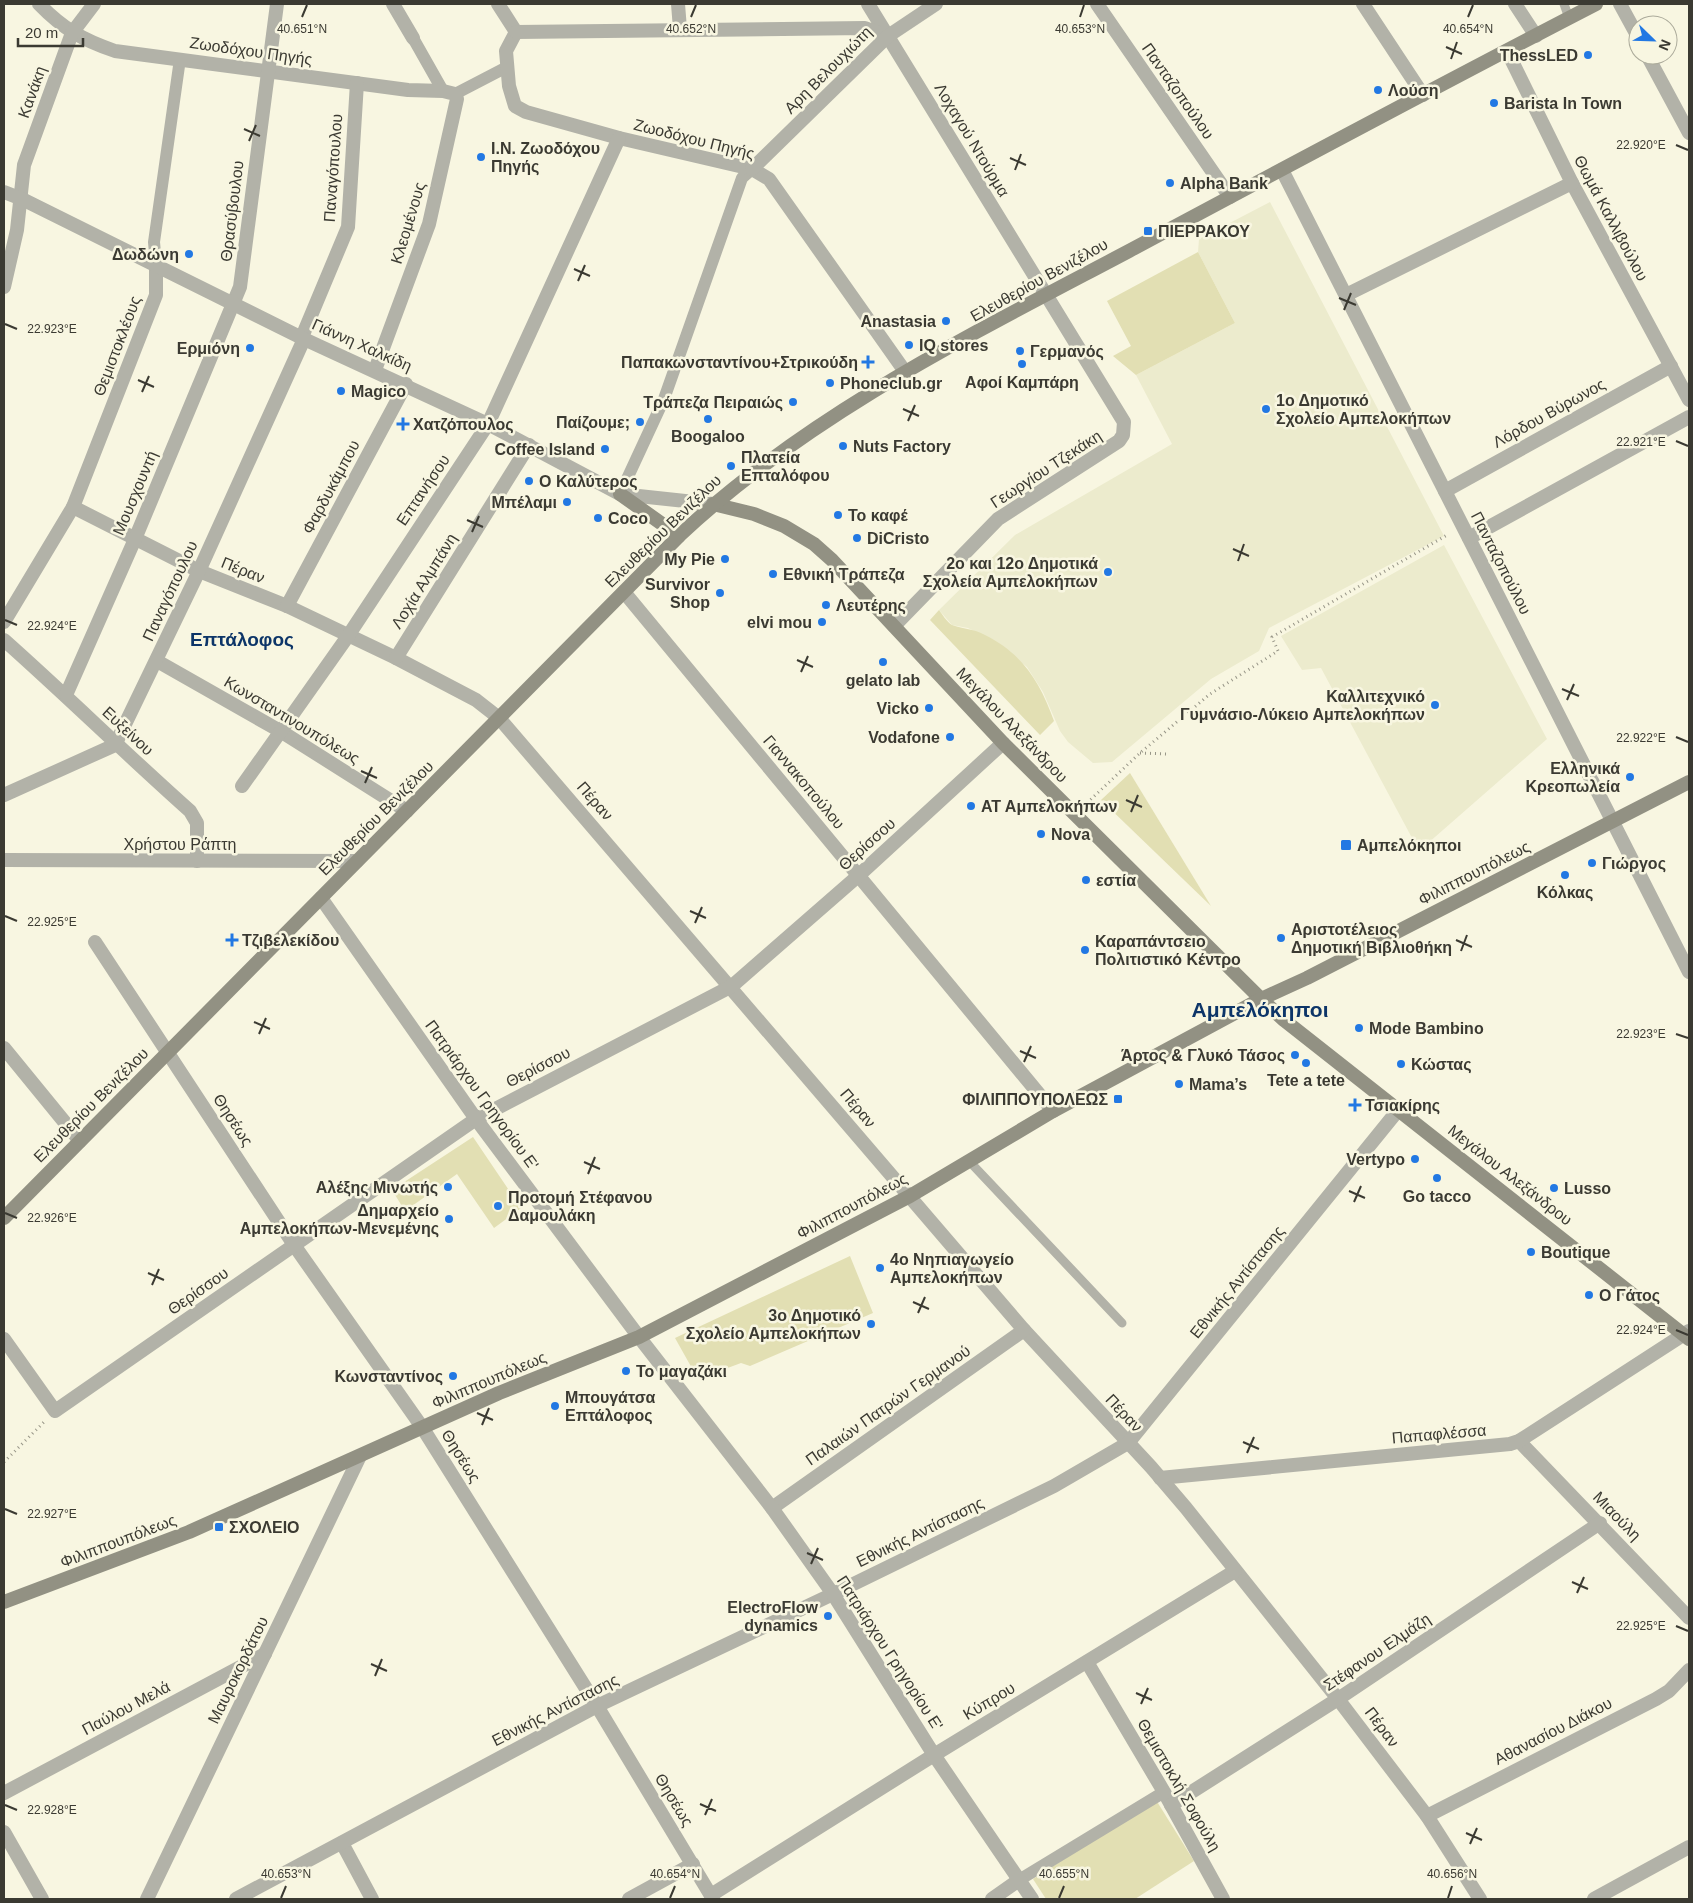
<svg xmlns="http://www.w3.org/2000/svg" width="1693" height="1903" font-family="Arial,sans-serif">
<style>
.built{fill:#ecebcd}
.green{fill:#e2dfb3}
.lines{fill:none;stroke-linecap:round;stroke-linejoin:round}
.path{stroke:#979587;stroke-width:3;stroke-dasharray:1 4;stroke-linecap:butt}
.service{stroke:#b2b2a8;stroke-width:9}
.pedestrian{stroke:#b2b2a8;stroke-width:12}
.minor{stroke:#b2b2a8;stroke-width:14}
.tertiary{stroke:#b2b2a8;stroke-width:14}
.secondary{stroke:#929183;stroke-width:14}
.ticks{fill:none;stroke:#3b3a32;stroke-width:2}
.poi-dot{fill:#2278e3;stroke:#f8f6e1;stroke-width:2}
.labels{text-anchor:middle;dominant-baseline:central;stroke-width:5;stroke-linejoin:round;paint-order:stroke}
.street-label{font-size:16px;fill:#3b3a32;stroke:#f8f6e1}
.poi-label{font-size:16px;font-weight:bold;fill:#3b3a32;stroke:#f8f6e1;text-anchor:start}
.quarter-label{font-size:19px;font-weight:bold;fill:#0d3568;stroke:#f8f6e1}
.district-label{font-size:21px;font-weight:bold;fill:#0d3568;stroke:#f8f6e1}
.ticks-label{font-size:12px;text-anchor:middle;fill:#3b3a32;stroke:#f8f6e1;stroke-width:5;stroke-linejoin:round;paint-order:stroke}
</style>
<rect width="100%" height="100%" fill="#f8f6e1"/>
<g class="built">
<polygon points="1270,202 1444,536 1269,628 1259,651 1211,679 1112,762 1093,763 1068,742 1060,731 1043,692 1027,667 998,643 968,628 952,625 939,610 1015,535 1172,444 1136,375 1235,323 1198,252 1199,239"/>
<polygon points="1444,545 1547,739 1419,851 1321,668 1302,670 1281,636"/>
</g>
<g class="green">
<polygon points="1198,252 1235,323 1136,375 1113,356 1131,346 1107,301"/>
<path d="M939 610C942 614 947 622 952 625 959 628 975 629 985 635 1023 654 1040 682 1054 721L1040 735 930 620Z"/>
<polygon points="1130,773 1211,906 1101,800"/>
<polygon points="473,1137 521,1208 494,1228 457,1174 405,1211 392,1190"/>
<polygon points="850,1256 873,1313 750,1366 741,1363 698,1379 675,1338"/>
<polygon points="1156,1800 1194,1861 1135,1899 1046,1899 1033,1879"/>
</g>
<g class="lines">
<g class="path">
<polyline points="1140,753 1168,754"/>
<polyline points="1087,803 1140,753 1210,694 1278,651 1272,637 1447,535"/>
<polyline points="4,1462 44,1422"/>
</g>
<g class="service">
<polyline points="1564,4 1569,18"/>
<polyline points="969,1161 1122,1323"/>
</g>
<g class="pedestrian">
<polyline points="413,38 443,91"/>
<polyline points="455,94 507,67"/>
<polyline points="156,264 154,242 180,59"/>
<polyline points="620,494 664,399 742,178 752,169"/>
<polyline points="1019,1880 1164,1792"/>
</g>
<g class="minor">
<path d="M39 4C63 29 83 40 115 51L408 90 443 91 455 94 457 99 429 224 375 370"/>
<polyline points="393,4 413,38"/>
<polyline points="498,4 516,32"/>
<polyline points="678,4 680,29"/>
<polyline points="868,4 1124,422 1123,435 1119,441 998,519 894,626"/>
<polyline points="1097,4 1230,197"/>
<polyline points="1363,4 1423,95"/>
<polyline points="1515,4 1536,36"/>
<polyline points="1620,4 1638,37"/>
<polyline points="516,32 506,51 509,86 515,106 526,112 619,138 752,169 769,179 906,373"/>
<polyline points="516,32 865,28 888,36"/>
<polyline points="1507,51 1572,183 1689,400"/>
<polyline points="1647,55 1689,133"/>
<polyline points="752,169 888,36 936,4"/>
<polyline points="1282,170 1689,972"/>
<polyline points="4,287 17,230 24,165 72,33 94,4"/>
<polyline points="1346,295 1572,183"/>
<polyline points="302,337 348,227 357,83"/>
<polyline points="1445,491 1671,366"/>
<polyline points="73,507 199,571 287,606 396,658 476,700 499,718 1024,1330 1151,1467 1186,1508 1338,1699 1427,1816 1480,1899"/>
<polyline points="1469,538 1689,417"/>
<polyline points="624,592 1053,1111"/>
<polyline points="287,606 406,384"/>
<polyline points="4,622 73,507 156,295 156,264"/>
<path d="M4 640C67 696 127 755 190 811L197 823V861"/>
<polyline points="396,658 529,445"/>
<polyline points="157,661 282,732 407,811"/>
<polyline points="66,695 135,539 240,287 277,4"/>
<polyline points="242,786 348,636 488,424 619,138"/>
<polyline points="4,795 115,745 199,571 304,339"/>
<polyline points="4,860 357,861"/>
<polyline points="95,942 294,1245 422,1427 597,1706 713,1899"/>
<polyline points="4,1048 80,1141"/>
<polyline points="4,1339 55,1411 476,1119 732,986 858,876 1003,743"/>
<polyline points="1519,1441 1689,1618"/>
<polyline points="1160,1478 1510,1444 1519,1441 1689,1331"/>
<polyline points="772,1508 1024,1330"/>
<polyline points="1087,1662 1164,1792 1223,1899"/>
<polyline points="4,1793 265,1654"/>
<polyline points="1171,1805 1338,1699 1600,1523"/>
<polyline points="1427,1816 1656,1699 1669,1691 1689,1670"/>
<polyline points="342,1843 372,1899"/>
<polyline points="711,1895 934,1755 1235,1571"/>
<polyline points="147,1899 360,1456"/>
<polyline points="236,1899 597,1706 833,1594 1054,1486 1128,1443 1399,1109"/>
<polyline points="629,1899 693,1864"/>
<polyline points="992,1899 1019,1880"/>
<polyline points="1594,1899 1689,1847"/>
</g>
<g class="tertiary">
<polyline points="4,192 22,199 304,339 488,424 620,494 713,504"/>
<polyline points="321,898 476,1119 639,1337 772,1508 833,1594 934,1755 1032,1899"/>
<polyline points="4,1832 42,1899"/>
</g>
<g class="secondary">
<polyline points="620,494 679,536"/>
<polyline points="713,504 754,514 784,526 814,544 832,560 1003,743 1261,999 1284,1020 1689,1339"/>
<path d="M4 1218 679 536C807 415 974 333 1129 251 1284 168 1439 85 1596 4"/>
<polyline points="4,1602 189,1532 499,1393 639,1337 910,1196 1053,1111 1261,999 1307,978 1689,782"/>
</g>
</g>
<path class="ticks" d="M302 17 307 5M691 17 696 5M1080 17 1084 5M1468 17 1473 5M1446 47 1462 54M1451 59 1457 42M244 129 260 136M249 141 256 125M1676 145 1688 150M1010 158 1026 165M1015 170 1021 154M574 269 590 276M578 281 585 265M1339 298 1356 305M1344 310 1351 293M5 324 17 329M138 380 154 387M142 392 149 376M903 409 919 416M908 421 915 405M1676 441 1688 446M467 520 483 527M472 532 479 516M1233 549 1249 556M1238 561 1244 544M5 620 17 625M797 660 813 667M801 672 808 656M1562 689 1579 696M1567 700 1574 684M1676 737 1688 742M361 771 377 778M365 783 372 767M1126 800 1142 807M1131 812 1138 795M690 911 706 918M5 916 17 921M695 923 702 907M1456 940 1472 947M1461 951 1467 935M254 1022 270 1029M259 1034 266 1018M1676 1034 1688 1038M1020 1051 1036 1058M1024 1062 1031 1046M584 1162 600 1169M588 1174 595 1157M1349 1191 1365 1198M1354 1202 1361 1186M5 1213 17 1218M148 1273 164 1280M152 1285 159 1269M913 1302 929 1309M918 1313 925 1297M1676 1330 1688 1335M477 1413 493 1420M482 1425 489 1408M1243 1442 1259 1449M1247 1453 1254 1437M5 1509 17 1514M807 1553 823 1560M811 1564 818 1548M1572 1582 1588 1589M1577 1593 1584 1577M1676 1626 1688 1631M371 1664 387 1671M375 1676 382 1659M1136 1693 1152 1700M1141 1704 1148 1688M700 1804 716 1811M5 1805 17 1810M705 1815 712 1799M1466 1833 1482 1840M1470 1844 1477 1828M281 1898 286 1886M670 1898 675 1886M1059 1898 1064 1886M1448 1898 1452 1886"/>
<g class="poi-dot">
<circle cx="1588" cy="55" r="5"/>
<circle cx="1378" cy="90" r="5"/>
<circle cx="1494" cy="103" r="5"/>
<circle cx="481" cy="157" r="5"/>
<circle cx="1170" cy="183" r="5"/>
<rect x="1143" y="226" width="10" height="10" rx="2.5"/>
<circle cx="189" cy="254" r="5"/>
<circle cx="946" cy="321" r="5"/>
<circle cx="909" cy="345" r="5"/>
<circle cx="250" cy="348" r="5"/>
<circle cx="1020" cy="351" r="5"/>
<path d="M865.5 354.5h5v5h5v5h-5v5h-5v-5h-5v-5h5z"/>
<circle cx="1022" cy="364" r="5"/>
<circle cx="830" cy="383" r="5"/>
<circle cx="341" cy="391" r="5"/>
<circle cx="793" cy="402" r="5"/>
<circle cx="1266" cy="409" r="5"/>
<circle cx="708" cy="419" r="5"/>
<circle cx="640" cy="422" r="5"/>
<path d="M400.5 416.5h5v5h5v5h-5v5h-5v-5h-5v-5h5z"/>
<circle cx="843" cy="446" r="5"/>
<circle cx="605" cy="449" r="5"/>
<circle cx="731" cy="466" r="5"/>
<circle cx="529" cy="481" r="5"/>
<circle cx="567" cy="502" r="5"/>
<circle cx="838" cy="515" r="5"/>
<circle cx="598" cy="518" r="5"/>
<circle cx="857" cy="538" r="5"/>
<circle cx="725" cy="559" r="5"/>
<circle cx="1108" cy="572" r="5"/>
<circle cx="773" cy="574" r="5"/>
<circle cx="720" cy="593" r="5"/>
<circle cx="826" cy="605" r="5"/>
<circle cx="822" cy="622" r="5"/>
<circle cx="883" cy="662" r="5"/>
<circle cx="1435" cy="705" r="5"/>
<circle cx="929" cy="708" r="5"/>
<circle cx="950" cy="737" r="5"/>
<circle cx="1630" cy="777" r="5"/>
<circle cx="971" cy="806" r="5"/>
<circle cx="1041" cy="834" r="5"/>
<rect x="1340" y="839" width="12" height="12" rx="2.5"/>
<circle cx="1592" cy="863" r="5"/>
<circle cx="1565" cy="875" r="5"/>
<circle cx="1086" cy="880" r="5"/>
<circle cx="1281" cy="938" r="5"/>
<path d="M229.5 932.5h5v5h5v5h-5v5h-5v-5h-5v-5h5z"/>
<circle cx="1085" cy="950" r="5"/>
<circle cx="1359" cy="1028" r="5"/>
<circle cx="1295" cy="1055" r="5"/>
<circle cx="1306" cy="1063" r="5"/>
<circle cx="1401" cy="1064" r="5"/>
<circle cx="1179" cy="1084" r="5"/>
<rect x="1113" y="1094" width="10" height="10" rx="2.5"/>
<path d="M1352.5 1097.5h5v5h5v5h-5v5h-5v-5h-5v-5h5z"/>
<circle cx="1415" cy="1159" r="5"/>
<circle cx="1437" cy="1178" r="5"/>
<circle cx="448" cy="1187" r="5"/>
<circle cx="1554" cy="1188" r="5"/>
<circle cx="498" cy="1206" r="5"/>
<circle cx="449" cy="1219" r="5"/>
<circle cx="1531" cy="1252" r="5"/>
<circle cx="880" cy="1268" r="5"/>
<circle cx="1589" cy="1295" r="5"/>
<circle cx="871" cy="1324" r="5"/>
<circle cx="626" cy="1371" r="5"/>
<circle cx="453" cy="1376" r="5"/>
<circle cx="555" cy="1406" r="5"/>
<rect x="214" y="1522" width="10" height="10" rx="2.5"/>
<circle cx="828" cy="1616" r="5"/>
</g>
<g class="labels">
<g class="street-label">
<text transform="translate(251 51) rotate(8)">Ζωοδόχου Πηγής</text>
<text transform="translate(828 70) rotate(-45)">Αρη Βελουχιώτη</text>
<text transform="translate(1178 91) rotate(55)">Πανταζοπούλου</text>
<text transform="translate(32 92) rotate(-70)">Κανάκη</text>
<text transform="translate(694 139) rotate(14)">Ζωοδόχου Πηγής</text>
<text transform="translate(972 140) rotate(59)">Λοχαγού Ντούρμα</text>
<text transform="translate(333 168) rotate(-86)">Παναγόπουλου</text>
<text transform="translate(232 211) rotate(-83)">Θρασύβουλου</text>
<text transform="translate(1611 218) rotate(62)">Θωμά Καλλιβούλου</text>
<text transform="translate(408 223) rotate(-73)">Κλεομένους</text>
<text transform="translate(1039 280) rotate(-29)">Ελευθερίου Βενιζέλου</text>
<text transform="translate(362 345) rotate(24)">Γιάννη Χαλκίδη</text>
<text transform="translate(117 346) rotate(-69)">Θεμιστοκλέους</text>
<text transform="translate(1549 413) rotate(-29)">Λόρδου Βύρωνος</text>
<text transform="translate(1046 469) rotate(-33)">Γεωργίου Τζεκάκη</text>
<text transform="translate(331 487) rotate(-62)">Φαρδυκάμπου</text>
<text transform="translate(423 490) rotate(-56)">Επτανήσου</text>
<text transform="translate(135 493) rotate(-67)">Μουσχουντή</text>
<text transform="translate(663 531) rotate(-44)">Ελευθερίου Βενιζέλου</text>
<text transform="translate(1501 563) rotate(63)">Πανταζοπούλου</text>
<text transform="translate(243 570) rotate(22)">Πέραν</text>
<text transform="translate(424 581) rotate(-58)">Λοχία Αλμπάνη</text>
<text transform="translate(170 591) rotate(-65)">Παναγόπουλου</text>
<text transform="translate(292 720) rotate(31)">Κωνσταντινουπόλεως</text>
<text transform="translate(1012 725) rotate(46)">Μεγάλου Αλεξάνδρου</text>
<text transform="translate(128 731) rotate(43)">Ευξείνου</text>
<text transform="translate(804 782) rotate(50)">Γιαννακοπούλου</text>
<text transform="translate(595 801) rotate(49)">Πέραν</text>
<text transform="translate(376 818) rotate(-45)">Ελευθερίου Βενιζέλου</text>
<text x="180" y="844">Χρήστου Ράπτη</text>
<text transform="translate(867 844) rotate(-42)">Θερίσσου</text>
<text transform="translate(1474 873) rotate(-27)">Φιλιππουπόλεως</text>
<text transform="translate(538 1067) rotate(-27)">Θερίσσου</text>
<text transform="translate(482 1095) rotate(54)">Πατριάρχου Γρηγορίου Ε'</text>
<text transform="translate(91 1105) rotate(-45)">Ελευθερίου Βενιζέλου</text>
<text transform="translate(858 1108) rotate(50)">Πέραν</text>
<text transform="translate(233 1120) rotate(57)">Θησέως</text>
<text transform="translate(1510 1175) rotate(38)">Μεγάλου Αλεξάνδρου</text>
<text transform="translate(852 1206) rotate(-28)">Φιλιππουπόλεως</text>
<text transform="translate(1237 1282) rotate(-51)">Εθνικής Αντίστασης</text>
<text transform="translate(198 1291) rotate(-35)">Θερίσσου</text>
<text transform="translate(489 1380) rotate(-23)">Φιλιππουπόλεως</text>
<text transform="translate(888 1405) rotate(-35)">Παλαιών Πατρών Γερμανού</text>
<text transform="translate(1124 1413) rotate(47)">Πέραν</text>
<text transform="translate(1439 1434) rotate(-5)">Παπαφλέσσα</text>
<text transform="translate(461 1456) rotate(58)">Θησέως</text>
<text transform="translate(1617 1516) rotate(46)">Μιαούλη</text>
<text transform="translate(920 1532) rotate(-26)">Εθνικής Αντίστασης</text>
<text transform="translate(118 1541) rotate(-21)">Φιλιππουπόλεως</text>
<text transform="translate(1377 1652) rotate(-34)">Στέφανου Ελμάζη</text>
<text transform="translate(890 1653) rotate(57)">Πατριάρχου Γρηγορίου Ε'</text>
<text transform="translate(238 1670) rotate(-64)">Μαυροκορδάτου</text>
<text transform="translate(989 1701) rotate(-31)">Κύπρου</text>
<text transform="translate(126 1708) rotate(-28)">Παύλου Μελά</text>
<text transform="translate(555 1710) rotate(-27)">Εθνικής Αντίστασης</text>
<text transform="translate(1382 1727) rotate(53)">Πέραν</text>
<text transform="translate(1553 1731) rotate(-27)">Αθανασίου Διάκου</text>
<text transform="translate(1179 1785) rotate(60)">Θεμιστοκλή Σοφούλη</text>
<text transform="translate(674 1800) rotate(59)">Θησέως</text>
</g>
<g class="poi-label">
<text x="1578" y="55" text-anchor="end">ThessLED</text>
<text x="1388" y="90">Λούση</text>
<text x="1504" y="103">Barista In Town</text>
<text x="491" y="148">Ι.Ν. Ζωοδόχου<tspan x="491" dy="18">Πηγής</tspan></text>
<text x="1180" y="183">Alpha Bank</text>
<text x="1158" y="231">ΠΙΕΡΡΑΚΟΥ</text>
<text x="179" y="254" text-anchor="end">Δωδώνη</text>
<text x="936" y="321" text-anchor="end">Anastasia</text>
<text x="919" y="345">IQ stores</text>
<text x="240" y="348" text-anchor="end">Ερμιόνη</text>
<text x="1030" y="351">Γερμανός</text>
<text x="858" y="362" text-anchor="end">Παπακωνσταντίνου+Στρικούδη</text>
<text x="1022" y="382" text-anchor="middle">Αφοί Καμπάρη</text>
<text x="840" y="383">Phoneclub.gr</text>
<text x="351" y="391">Magico</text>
<text x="1276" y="400">1ο Δημοτικό<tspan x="1276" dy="18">Σχολείο Αμπελοκήπων</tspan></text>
<text x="783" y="402" text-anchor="end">Τράπεζα Πειραιώς</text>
<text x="630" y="422" text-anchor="end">Παίζουμε;</text>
<text x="413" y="424">Χατζόπουλος</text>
<text x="708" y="436" text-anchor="middle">Boogaloo</text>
<text x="853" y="446">Nuts Factory</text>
<text x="595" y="449" text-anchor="end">Coffee Island</text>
<text x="741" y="457">Πλατεία<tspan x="741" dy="18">Επταλόφου</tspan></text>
<text x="539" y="481">Ο Καλύτερος</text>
<text x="557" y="502" text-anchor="end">Μπέλαμι</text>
<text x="848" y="515">Το καφέ</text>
<text x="608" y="518">Coco</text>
<text x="867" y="538">DiCristo</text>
<text x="715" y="559" text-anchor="end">My Pie</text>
<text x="1098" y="563" text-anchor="end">2ο και 12ο Δημοτικά<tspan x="1098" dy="18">Σχολεία Αμπελοκήπων</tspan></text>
<text x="783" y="574">Εθνική Τράπεζα</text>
<text x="710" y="584" text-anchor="end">Survivor<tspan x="710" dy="18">Shop</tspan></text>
<text x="836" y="605">Λευτέρης</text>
<text x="812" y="622" text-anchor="end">elvi mou</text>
<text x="883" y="680" text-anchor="middle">gelato lab</text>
<text x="1425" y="696" text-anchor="end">Καλλιτεχνικό<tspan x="1425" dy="18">Γυμνάσιο-Λύκειο Αμπελοκήπων</tspan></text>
<text x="919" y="708" text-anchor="end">Vicko</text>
<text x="940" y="737" text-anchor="end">Vodafone</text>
<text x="1620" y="768" text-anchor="end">Ελληνικά<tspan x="1620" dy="18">Κρεοπωλεία</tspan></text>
<text x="981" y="806">ΑΤ Αμπελοκήπων</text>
<text x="1051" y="834">Nova</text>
<text x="1357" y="845">Αμπελόκηποι</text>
<text x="1602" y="863">Γιώργος</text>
<text x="1096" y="880">εστία</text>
<text x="1565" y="892" text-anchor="middle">Κόλκας</text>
<text x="1291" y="929">Αριστοτέλειος<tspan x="1291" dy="18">Δημοτική Βιβλιοθήκη</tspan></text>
<text x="242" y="940">Τζιβελεκίδου</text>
<text x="1095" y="941">Καραπάντσειο<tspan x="1095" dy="18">Πολιτιστικό Κέντρο</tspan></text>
<text x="1369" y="1028">Mode Bambino</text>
<text x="1285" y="1055" text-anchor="end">Άρτος &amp; Γλυκό Τάσος</text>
<text x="1411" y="1064">Κώστας</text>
<text x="1306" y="1080" text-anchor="middle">Tete a tete</text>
<text x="1189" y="1084">Mama’s</text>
<text x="1108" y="1099" text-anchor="end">ΦΙΛΙΠΠΟΥΠΟΛΕΩΣ</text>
<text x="1365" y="1105">Τσιακίρης</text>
<text x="1405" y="1159" text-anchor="end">Vertypo</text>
<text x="438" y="1187" text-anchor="end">Αλέξης Μινωτής</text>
<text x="1564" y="1188">Lusso</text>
<text x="1437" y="1196" text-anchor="middle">Go tacco</text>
<text x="508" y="1197">Προτομή Στέφανου<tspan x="508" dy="18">Δαμουλάκη</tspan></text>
<text x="439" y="1210" text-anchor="end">Δημαρχείο<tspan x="439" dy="18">Αμπελοκήπων-Μενεμένης</tspan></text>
<text x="1541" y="1252">Boutique</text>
<text x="890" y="1259">4ο Νηπιαγωγείο<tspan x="890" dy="18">Αμπελοκήπων</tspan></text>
<text x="1599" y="1295">Ο Γάτος</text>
<text x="861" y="1315" text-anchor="end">3ο Δημοτικό<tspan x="861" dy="18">Σχολείο Αμπελοκήπων</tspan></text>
<text x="636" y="1371">Το μαγαζάκι</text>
<text x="443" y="1376" text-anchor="end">Κωνσταντίνος</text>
<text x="565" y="1397">Μπουγάτσα<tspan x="565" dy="18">Επτάλοφος</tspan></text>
<text x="229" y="1527">ΣΧΟΛΕΙΟ</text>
<text x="818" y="1607" text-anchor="end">ElectroFlow<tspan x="818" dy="18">dynamics</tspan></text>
</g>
<g class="quarter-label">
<text x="242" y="639">Επτάλοφος</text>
</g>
<g class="district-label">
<text x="1260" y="1009">Αμπελόκηποι</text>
</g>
</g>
<g class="ticks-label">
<text x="302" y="33">40.651°N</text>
<text x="691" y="33">40.652°N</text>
<text x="1080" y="33">40.653°N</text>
<text x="1468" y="33">40.654°N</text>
<text x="1641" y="149">22.920°E</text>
<text x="52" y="333">22.923°E</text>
<text x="1641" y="446">22.921°E</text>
<text x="52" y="630">22.924°E</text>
<text x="1641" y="742">22.922°E</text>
<text x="52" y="926">22.925°E</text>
<text x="1641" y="1038">22.923°E</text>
<text x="52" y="1222">22.926°E</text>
<text x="1641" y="1334">22.924°E</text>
<text x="52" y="1518">22.927°E</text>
<text x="1641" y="1630">22.925°E</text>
<text x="52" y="1814">22.928°E</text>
<text x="286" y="1878">40.653°N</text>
<text x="675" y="1878">40.654°N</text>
<text x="1064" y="1878">40.655°N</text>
<text x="1452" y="1878">40.656°N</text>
</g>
<rect width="1693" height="1903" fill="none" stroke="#3b3a32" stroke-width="10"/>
<g transform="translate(1653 40) rotate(113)"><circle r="24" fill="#f8f6e1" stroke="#acab9b"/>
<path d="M0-4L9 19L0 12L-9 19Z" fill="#2278e3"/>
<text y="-8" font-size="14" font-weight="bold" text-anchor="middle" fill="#3b3a32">N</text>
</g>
<path d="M18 38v8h65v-8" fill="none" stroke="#3b3a32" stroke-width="2.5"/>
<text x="25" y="38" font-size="15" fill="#3b3a32" stroke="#f8f6e1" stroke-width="4" paint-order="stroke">20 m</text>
</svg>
